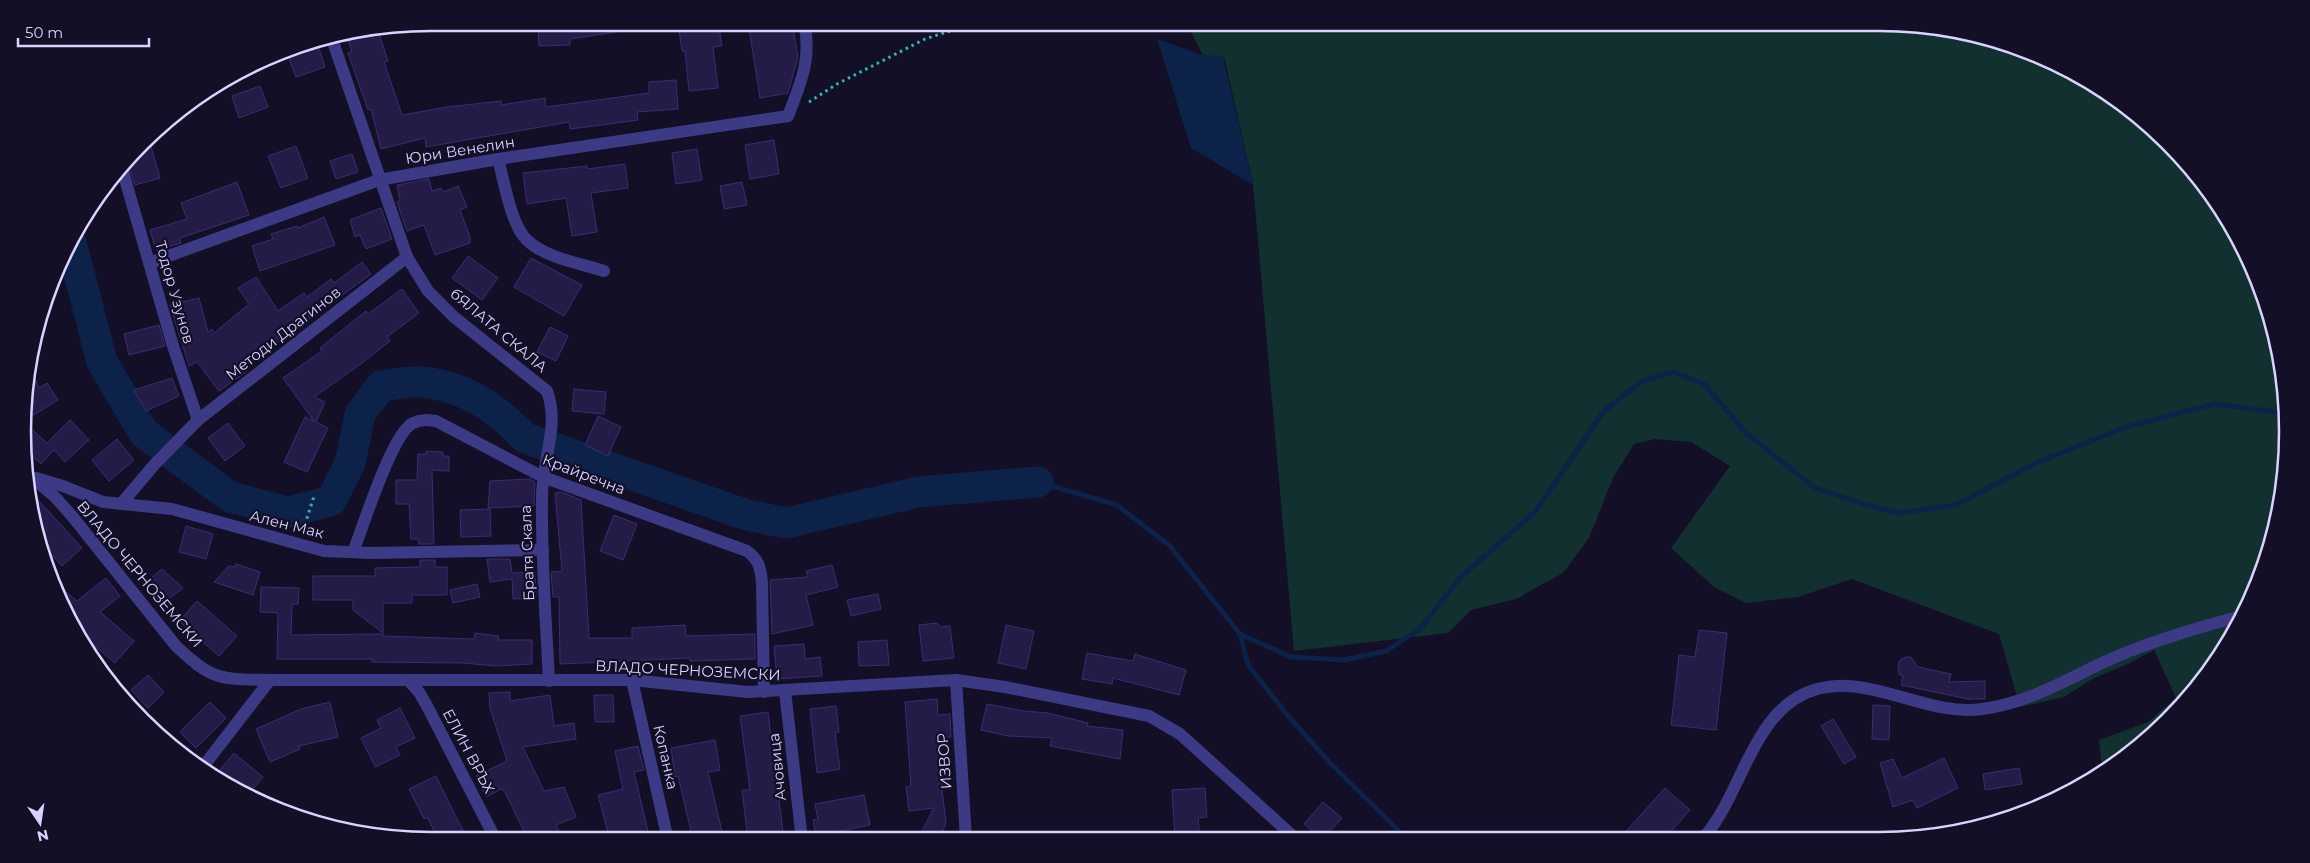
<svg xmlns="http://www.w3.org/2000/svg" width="2310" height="863" font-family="Montserrat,sans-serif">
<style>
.green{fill:#12302f}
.water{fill:#0c2248}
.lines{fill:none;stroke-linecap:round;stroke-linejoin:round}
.stream{stroke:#0c2248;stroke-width:5}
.river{stroke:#0c2248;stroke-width:31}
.building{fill:#241b47;stroke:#3b2d73}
.path{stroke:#2fb8b0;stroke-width:3;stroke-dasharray:2.5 4;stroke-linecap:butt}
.minor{stroke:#3d3a85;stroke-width:12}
.labels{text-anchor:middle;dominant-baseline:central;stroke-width:4.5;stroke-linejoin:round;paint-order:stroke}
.street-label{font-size:15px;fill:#d9d4ff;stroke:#130f26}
.rim{fill:none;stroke:#d9d4ff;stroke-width:2.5}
</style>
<rect width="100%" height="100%" fill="#130f26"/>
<polygon class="green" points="1878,22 1985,37 2060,65 2128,107 2186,162 2233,227 2266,300 2284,378 2287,459 2273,538 2219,658 2148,739 2102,768 2099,740 2148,722 2176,698 2154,650 2128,664 2094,678 2064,697 2020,707 1999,634 1852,579 1798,597 1746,603 1714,587 1671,548 1730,466 1691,442 1655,439 1634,444 1613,478 1589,538 1563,573 1516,599 1471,610 1448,633 1294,651 1253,184 1224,57 1203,55 1186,23"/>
<polygon class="water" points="1157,39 1203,55 1223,57 1253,185 1191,148"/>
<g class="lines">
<g class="stream">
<polyline points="1038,482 1117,505 1170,546 1240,634 1291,657 1344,660 1386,651 1420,629 1460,578 1535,512 1604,411 1642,381 1673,372 1704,384 1746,433 1815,488 1863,504 1898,513 1956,505 2036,463 2126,427 2214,404 2285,413"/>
<polyline points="1240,634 1248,665 1289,717 1331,764 1406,838"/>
</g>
<path class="river" d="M71 242 102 362 144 433 230 497 288 512 331 501 350 463 360 414 381 386C393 385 407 381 419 382 464 385 495 407 525 438L747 515 786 523 918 492 1038 482"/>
</g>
<g class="building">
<polygon points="538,22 622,22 623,31 570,39 570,45 539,46"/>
<polygon points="678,22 718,22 722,46 713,47 718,88 689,91 685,51 682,51"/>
<polygon points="748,22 792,22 798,57 788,93 760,98"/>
<polygon points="378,31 388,61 384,62 402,115 447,107 501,101 501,105 545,98 546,107 649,93 649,82 676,80 678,109 637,112 638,120 609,124 570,129 569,122 426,147 425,138 381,149 371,109 368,110 348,53 352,51 347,38"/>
<polygon points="317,42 325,67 296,77 287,53"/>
<polygon points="260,86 268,107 239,118 232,96"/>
<polygon points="149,139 160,178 135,185 128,166"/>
<polygon points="774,140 779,174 750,179 745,145"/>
<polygon points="296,146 308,178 281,188 268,156"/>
<polygon points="697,149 702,180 676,184 672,153"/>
<polygon points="352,154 358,172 336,179 330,161"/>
<polygon points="625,164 628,188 591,193 597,232 572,236 566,198 527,204 523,173 587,166 587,169"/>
<polygon points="429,179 432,191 441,188 443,192 458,186 467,207 460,210 470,237 470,243 435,255 424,225 407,231 397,202 400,200 397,185"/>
<polygon points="237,182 249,215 180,238 181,243 156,250 150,230 187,219 181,203"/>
<polygon points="742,182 747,205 724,209 720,186"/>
<polygon points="381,208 392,239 366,249 360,235 355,237 350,220"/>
<polygon points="324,217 335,245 260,271 252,246 273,239 271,234 297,226 298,228"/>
<polygon points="468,256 498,278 482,300 452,278"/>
<polygon points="531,258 582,285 564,316 514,287"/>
<polygon points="362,262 371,274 243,368 246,372 219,391 197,362 189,366 170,305 199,298 208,332 212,329 214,333 249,304 238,288 256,277 278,311 304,293 307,297 331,279 334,283"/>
<polygon points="402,289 419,313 387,337 390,341 362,363 314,397 325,402 316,422 328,428 307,472 284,462 305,417 314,421 283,378 322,351 320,348 366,311 368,314"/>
<polygon points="159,325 165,346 129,355 124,334"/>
<polygon points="550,327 568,336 556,361 537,352"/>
<polygon points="29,366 39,388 47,383 58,400 27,419 26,378"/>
<polygon points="172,378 179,396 146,411 134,390"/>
<polygon points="574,389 606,392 604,414 572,411"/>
<polygon points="598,416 621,427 608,456 585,445"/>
<polygon points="70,420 89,440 65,462 54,450 41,464 28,452 28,426 47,443"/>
<polygon points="228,423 245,446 225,461 208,438"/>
<polygon points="117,439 134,460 109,481 92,460"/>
<polygon points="426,451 443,452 443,456 449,456 449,471 432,470 434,544 419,544 418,539 411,539 409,504 396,504 396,480 417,480 418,454 426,454"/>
<polygon points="530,479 535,482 534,506 488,508 490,481"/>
<polygon points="30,491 82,548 62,566 40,542 30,512"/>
<polygon points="562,492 581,500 589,638 632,638 632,628 685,625 686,636 755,634 755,659 690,661 689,658 560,664 559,597 553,597 551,572 562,571 555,493"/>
<polygon points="490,509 491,536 461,537 460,510"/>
<polygon points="614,515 637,524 623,560 600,551"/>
<polygon points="186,526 213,534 206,559 179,552"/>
<polygon points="487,559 510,559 512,573 535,572 536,598 513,599 512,579 490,582"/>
<polygon points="420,560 435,560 435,567 447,567 447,595 412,595 412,603 383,603 383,633 353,610 353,600 313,600 313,576 375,576 375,568 420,567"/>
<polygon points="236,564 260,572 253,595 214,582 229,566 235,567"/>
<polygon points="832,565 838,587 806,595 813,625 772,634 770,580 808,577 806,571"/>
<polygon points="162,569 183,588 165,602 148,580"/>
<polygon points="106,578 120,596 100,612 134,641 115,663 77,631 51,580 77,601"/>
<polygon points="477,584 480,597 453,603 450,590"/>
<polygon points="261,587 299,588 298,604 292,604 291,635 383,634 383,636 474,639 475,633 499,636 498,640 532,640 532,664 496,666 463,663 372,662 372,659 277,659 278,613 260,612"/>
<polygon points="878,594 881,609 851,616 847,600"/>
<polygon points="197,601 237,636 219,656 179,621"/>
<polygon points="937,623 940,627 950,626 954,658 923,661 919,625"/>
<polygon points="1006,625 1034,631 1026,669 998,663"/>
<polygon points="1699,630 1727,633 1716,730 1671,725 1679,655 1695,657"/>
<polygon points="887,640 889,665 859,666 858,642"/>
<polygon points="804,644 805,659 820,657 822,676 777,679 774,646"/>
<polygon points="1087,653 1133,661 1135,654 1186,670 1179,695 1113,678 1112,684 1082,679"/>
<polygon points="1906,657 1911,657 1918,667 1951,674 1949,682 1985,681 1985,699 1968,699 1901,685 1903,676 1899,674 1898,665 1900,660"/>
<polygon points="148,675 164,692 148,708 131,690"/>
<polygon points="510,692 510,701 550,695 554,726 574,723 576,739 523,747 544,791 564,787 576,817 556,825 564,840 528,840 505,792 501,789 486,797 476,776 507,761 490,708 489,693"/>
<polygon points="594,695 613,695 614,722 595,722"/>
<polygon points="937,699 938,715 950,714 951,737 940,738 943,771 940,772 946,823 943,831 948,839 918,839 934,808 909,811 906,787 911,786 905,702"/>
<polygon points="210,702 226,718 196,748 180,732"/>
<polygon points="330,702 338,737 299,746 300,749 270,762 256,729 301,709"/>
<polygon points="987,704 1024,711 1048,713 1088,723 1087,726 1123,730 1120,759 1050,746 1052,738 1008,736 981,730"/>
<polygon points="1873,705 1890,706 1889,740 1872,739"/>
<polygon points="836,706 839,732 835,733 840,769 817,773 810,709"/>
<polygon points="400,708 415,738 396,747 400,755 375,767 361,738 381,728 377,720"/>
<polygon points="768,712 784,840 748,840 742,790 750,790 740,716"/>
<polygon points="1833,719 1856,757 1844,764 1821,726"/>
<polygon points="715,740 720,770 708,772 724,840 693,840 678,776 675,777 671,748"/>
<polygon points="638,746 644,770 634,772 650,840 610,840 598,795 623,789 615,751"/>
<polygon points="234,753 263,777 247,796 216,775"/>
<polygon points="1944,758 1958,788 1917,808 1913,800 1893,807 1880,763 1893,759 1902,778"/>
<polygon points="2019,768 2022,784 1985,790 1983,774"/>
<polygon points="436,776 458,821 469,840 439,840 427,817 424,819 409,789"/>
<polygon points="1205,788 1207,817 1198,818 1200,839 1175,839 1172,790"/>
<polygon points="1665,788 1690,810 1665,838 1620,838"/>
<polygon points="864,795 870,825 816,836 813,820 818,819 815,804"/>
<polygon points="1323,802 1342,818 1324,838 1321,838 1304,824"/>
</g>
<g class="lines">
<g class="path">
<polyline points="809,102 837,84 925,39 978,22"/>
<polyline points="303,531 314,496"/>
</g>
<g class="minor">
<path d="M332 39 407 257 428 291 454 317 547 391C560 426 542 460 542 497 541 558 546 620 549 681"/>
<path d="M498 159C504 181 511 224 526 239 544 258 580 263 604 271"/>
<polyline points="123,172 173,346 198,420"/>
<path d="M149 263 379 180 498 159 788 116C801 82 812 59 804 22"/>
<path d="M29 475 55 497 72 516 176 646C213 681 220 679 270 680H632L748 692 956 680 1005 687 1149 716 1180 734 1295 838"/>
<polyline points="36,478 63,486 103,502 172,509 324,551 371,553 543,550"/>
<polyline points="121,504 154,465 198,420 407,257"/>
<path d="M353 552C363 527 392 433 413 423 421 419 428 420 436 421L543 477 747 551C759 560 761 568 762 584L764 692"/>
<polyline points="408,680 419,692 426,704 496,840"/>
<polyline points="632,680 668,840"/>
<polyline points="956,680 966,839"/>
<polyline points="785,691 802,840"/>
<polyline points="202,768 270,680"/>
<path d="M1704 837C1739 798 1750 725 1798 697 1858 663 1921 718 1982 709 2027 703 2062 682 2102 663 2145 643 2192 629 2238 617"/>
</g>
</g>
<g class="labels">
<g class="street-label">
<text transform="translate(460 150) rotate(-9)">Юри Венелин</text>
<text transform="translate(175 292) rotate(74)">Тодор Узунов</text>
<text transform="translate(499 330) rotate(40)">бЯЛАТА СКАЛА</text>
<text transform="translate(283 333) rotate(-38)">Методи Драгинов</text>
<text transform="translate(584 474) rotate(21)">Крайречна</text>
<text transform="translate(287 524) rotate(14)">Ален Мак</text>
<text transform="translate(527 553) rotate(-92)">Братя Скала</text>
<text transform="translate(140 574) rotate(50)">ВЛАДО ЧЕРНОЗЕМСКИ</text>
<text transform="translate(688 670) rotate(3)">ВЛАДО ЧЕРНОЗЕМСКИ</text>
<text transform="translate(469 751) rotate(62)">ЕЛИН ВРЪХ</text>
<text transform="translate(666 757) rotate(77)">Копанка</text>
<text transform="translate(944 761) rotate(-94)">ИЗВОР</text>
<text transform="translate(777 767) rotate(-96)">Ачовица</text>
</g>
</g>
<path d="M0 0H2310V863H0ZM431 31H1879A400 400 0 0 1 2279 431V432A400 400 0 0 1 1879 832H431A400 400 0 0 1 31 432V431A400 400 0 0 1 431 31Z" fill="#130f26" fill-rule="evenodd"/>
<path class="rim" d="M431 31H1879A400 400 0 0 1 2279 431V432A400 400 0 0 1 1879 832H431A400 400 0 0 1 31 432V431A400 400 0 0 1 431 31Z"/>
<g transform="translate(40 823) rotate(167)" stroke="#130f26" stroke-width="4" paint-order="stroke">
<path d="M0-4L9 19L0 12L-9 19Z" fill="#d9d4ff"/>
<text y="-8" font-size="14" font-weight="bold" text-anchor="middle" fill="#d9d4ff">N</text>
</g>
<path d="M18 38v8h131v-8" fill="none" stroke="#d9d4ff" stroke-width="2.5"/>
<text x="25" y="38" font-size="15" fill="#d9d4ff" stroke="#130f26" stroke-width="4" paint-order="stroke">50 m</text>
</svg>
